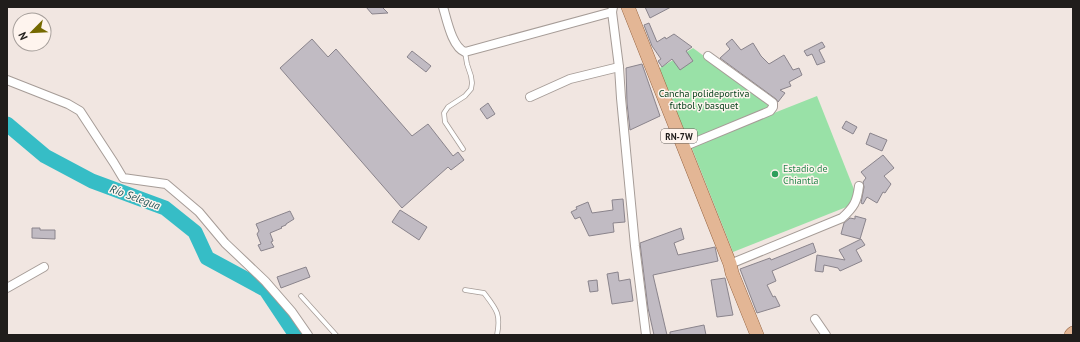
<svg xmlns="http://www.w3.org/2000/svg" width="1080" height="342" font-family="'PT Sans',sans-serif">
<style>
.green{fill:#99e1a7}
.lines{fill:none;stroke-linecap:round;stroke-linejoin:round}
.river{stroke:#36bdc6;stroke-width:15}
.building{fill:#c1bbc3;stroke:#8a848c}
.service-casing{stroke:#a69c97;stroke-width:5.5}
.minor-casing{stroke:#a69c97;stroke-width:10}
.primary-casing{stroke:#93613d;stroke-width:14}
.service{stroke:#fff;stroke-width:4}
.minor{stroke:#fff;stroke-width:8}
.primary{stroke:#e3b695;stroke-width:13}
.leisure-dot{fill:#2e9e5b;stroke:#fef4ee;stroke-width:1.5}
.labels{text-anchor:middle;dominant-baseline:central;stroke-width:3;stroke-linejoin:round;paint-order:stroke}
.shield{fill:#fef4ee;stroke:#635e5a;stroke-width:1}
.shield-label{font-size:9px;font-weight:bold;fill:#201d1b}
.park-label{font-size:10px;fill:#08411c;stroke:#fef4ee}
.leisure-label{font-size:10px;fill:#27864d;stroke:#fef4ee;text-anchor:start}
.water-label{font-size:11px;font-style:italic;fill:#1c5356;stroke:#fef4ee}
</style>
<rect width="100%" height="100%" fill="#f1e6e1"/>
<g class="green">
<polygon points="693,48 768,103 769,109 685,145 655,71"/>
<polygon points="817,96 859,202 733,252 691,146"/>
</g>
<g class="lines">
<polyline class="river" points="7,124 45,156 92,181 165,208 195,232 207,258 266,290 296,335"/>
</g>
<g class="building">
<polygon points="366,7 382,7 388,13 372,14"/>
<polygon points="645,7 671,7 650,18"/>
<polygon points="649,23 657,42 665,37 666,39 674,34 692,47 686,51 693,61 680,70 672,59 662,67 658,61 661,59 652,46 644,25"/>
<polygon points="312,39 328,57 336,49 412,136 428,124 453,156 458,152 464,160 451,170 448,167 402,208 280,68"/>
<polygon points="732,39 741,50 753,43 761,56 769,64 784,55 793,70 799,68 802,75 789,82 791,86 780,90 785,93 778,102 776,99 720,58 730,49 726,44"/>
<polygon points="822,42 825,47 819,50 825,62 817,65 812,54 807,56 804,51"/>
<polygon points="412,51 431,66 426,72 407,57"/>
<polygon points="642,64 660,116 630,130 627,103 626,68"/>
<polygon points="488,103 495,114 487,119 480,109"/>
<polygon points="846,121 857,127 853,134 842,128"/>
<polygon points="870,133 887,140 882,151 866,144"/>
<polygon points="883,155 894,168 884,176 891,184 885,193 883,192 877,203 867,197 863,204 861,203 864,187 863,182 866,178 861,172"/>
<polygon points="623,199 625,222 613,223 614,232 589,236 580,217 575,219 571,212 577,209 576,207 588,202 592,213 613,210 612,200"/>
<polygon points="400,210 427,227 419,240 392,222"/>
<polygon points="290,211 294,219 286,224 286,225 281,227 282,228 270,233 273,241 271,242 274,247 261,251 258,245 261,244 257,234 259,231 256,224"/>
<polygon points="855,216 866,219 860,239 841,234 844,223 850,218 855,219"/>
<polygon points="32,228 40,228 40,230 55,230 55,239 32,238"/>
<polygon points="681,228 684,239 674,243 678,255 715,247 718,261 653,275 667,335 654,335 648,308 640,243"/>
<polygon points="861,239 865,245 856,250 862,261 840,271 838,268 824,265 823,272 815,271 817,255 845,260 839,250"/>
<polygon points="813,243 816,252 772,271 776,281 767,285 773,297 775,296 780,306 757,313 740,269 770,258 771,260"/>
<polygon points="306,267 310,277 281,288 277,277"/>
<polygon points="618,272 619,281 630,279 633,301 612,304 607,274"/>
<polygon points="725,278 733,315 717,317 711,280"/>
<polygon points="597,280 598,291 590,292 588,281"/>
<polygon points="704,325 706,335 670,335 670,332"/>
</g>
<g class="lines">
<defs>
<g id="service">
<polyline points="463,149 445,122 444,113 448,107 465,96 471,89 472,83 471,76 467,64 465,52"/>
<path d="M465 290 484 293C497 310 501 314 497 335"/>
<polyline points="301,296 336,335"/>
</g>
<g id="minor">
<path d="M443 7C447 20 452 47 465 52L612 12"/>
<polyline points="613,7 612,12 619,67 621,98 635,246 646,335"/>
<polyline points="7,80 68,104 80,111 114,163 123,178 166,184 199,212 225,243 265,281 292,312 308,335"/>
<polyline points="530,97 570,79 619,67"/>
<polyline points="683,147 770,111 773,107 773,103 708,56"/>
<path d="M730 264 842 218C854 207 857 202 859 186"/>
<polyline points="7,288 44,267"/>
<polyline points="815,319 826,335"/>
</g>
<g id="primary">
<polyline points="628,7 730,264 732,273 757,335"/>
<polyline points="1071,335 1073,333"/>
</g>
</defs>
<use href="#service" class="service-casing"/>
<use href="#minor" class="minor-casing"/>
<use href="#primary" class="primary-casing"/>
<use href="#service" class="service"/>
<use href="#minor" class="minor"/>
<use href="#primary" class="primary"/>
</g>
<circle class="leisure-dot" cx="775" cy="174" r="4"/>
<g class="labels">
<rect class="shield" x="661" y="129" width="36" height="14" rx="3"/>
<g class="shield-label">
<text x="679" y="136">RN-7W</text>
</g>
<g class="park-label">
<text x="704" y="93">Cancha polideportiva<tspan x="704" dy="12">futbol y basquet</tspan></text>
</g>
<g class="leisure-label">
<text x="783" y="168">Estadio de<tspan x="783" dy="12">Chiantla</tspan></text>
</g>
<g class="water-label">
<text transform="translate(135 197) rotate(20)">Río Selegua</text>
</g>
</g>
<rect width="1080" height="342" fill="none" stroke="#201d1b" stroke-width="16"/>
<g transform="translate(32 32) rotate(246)"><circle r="19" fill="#fef4ee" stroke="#a59e9a"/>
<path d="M0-3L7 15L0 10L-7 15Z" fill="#756900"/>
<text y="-6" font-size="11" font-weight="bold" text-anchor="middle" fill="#201d1b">N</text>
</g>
</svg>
